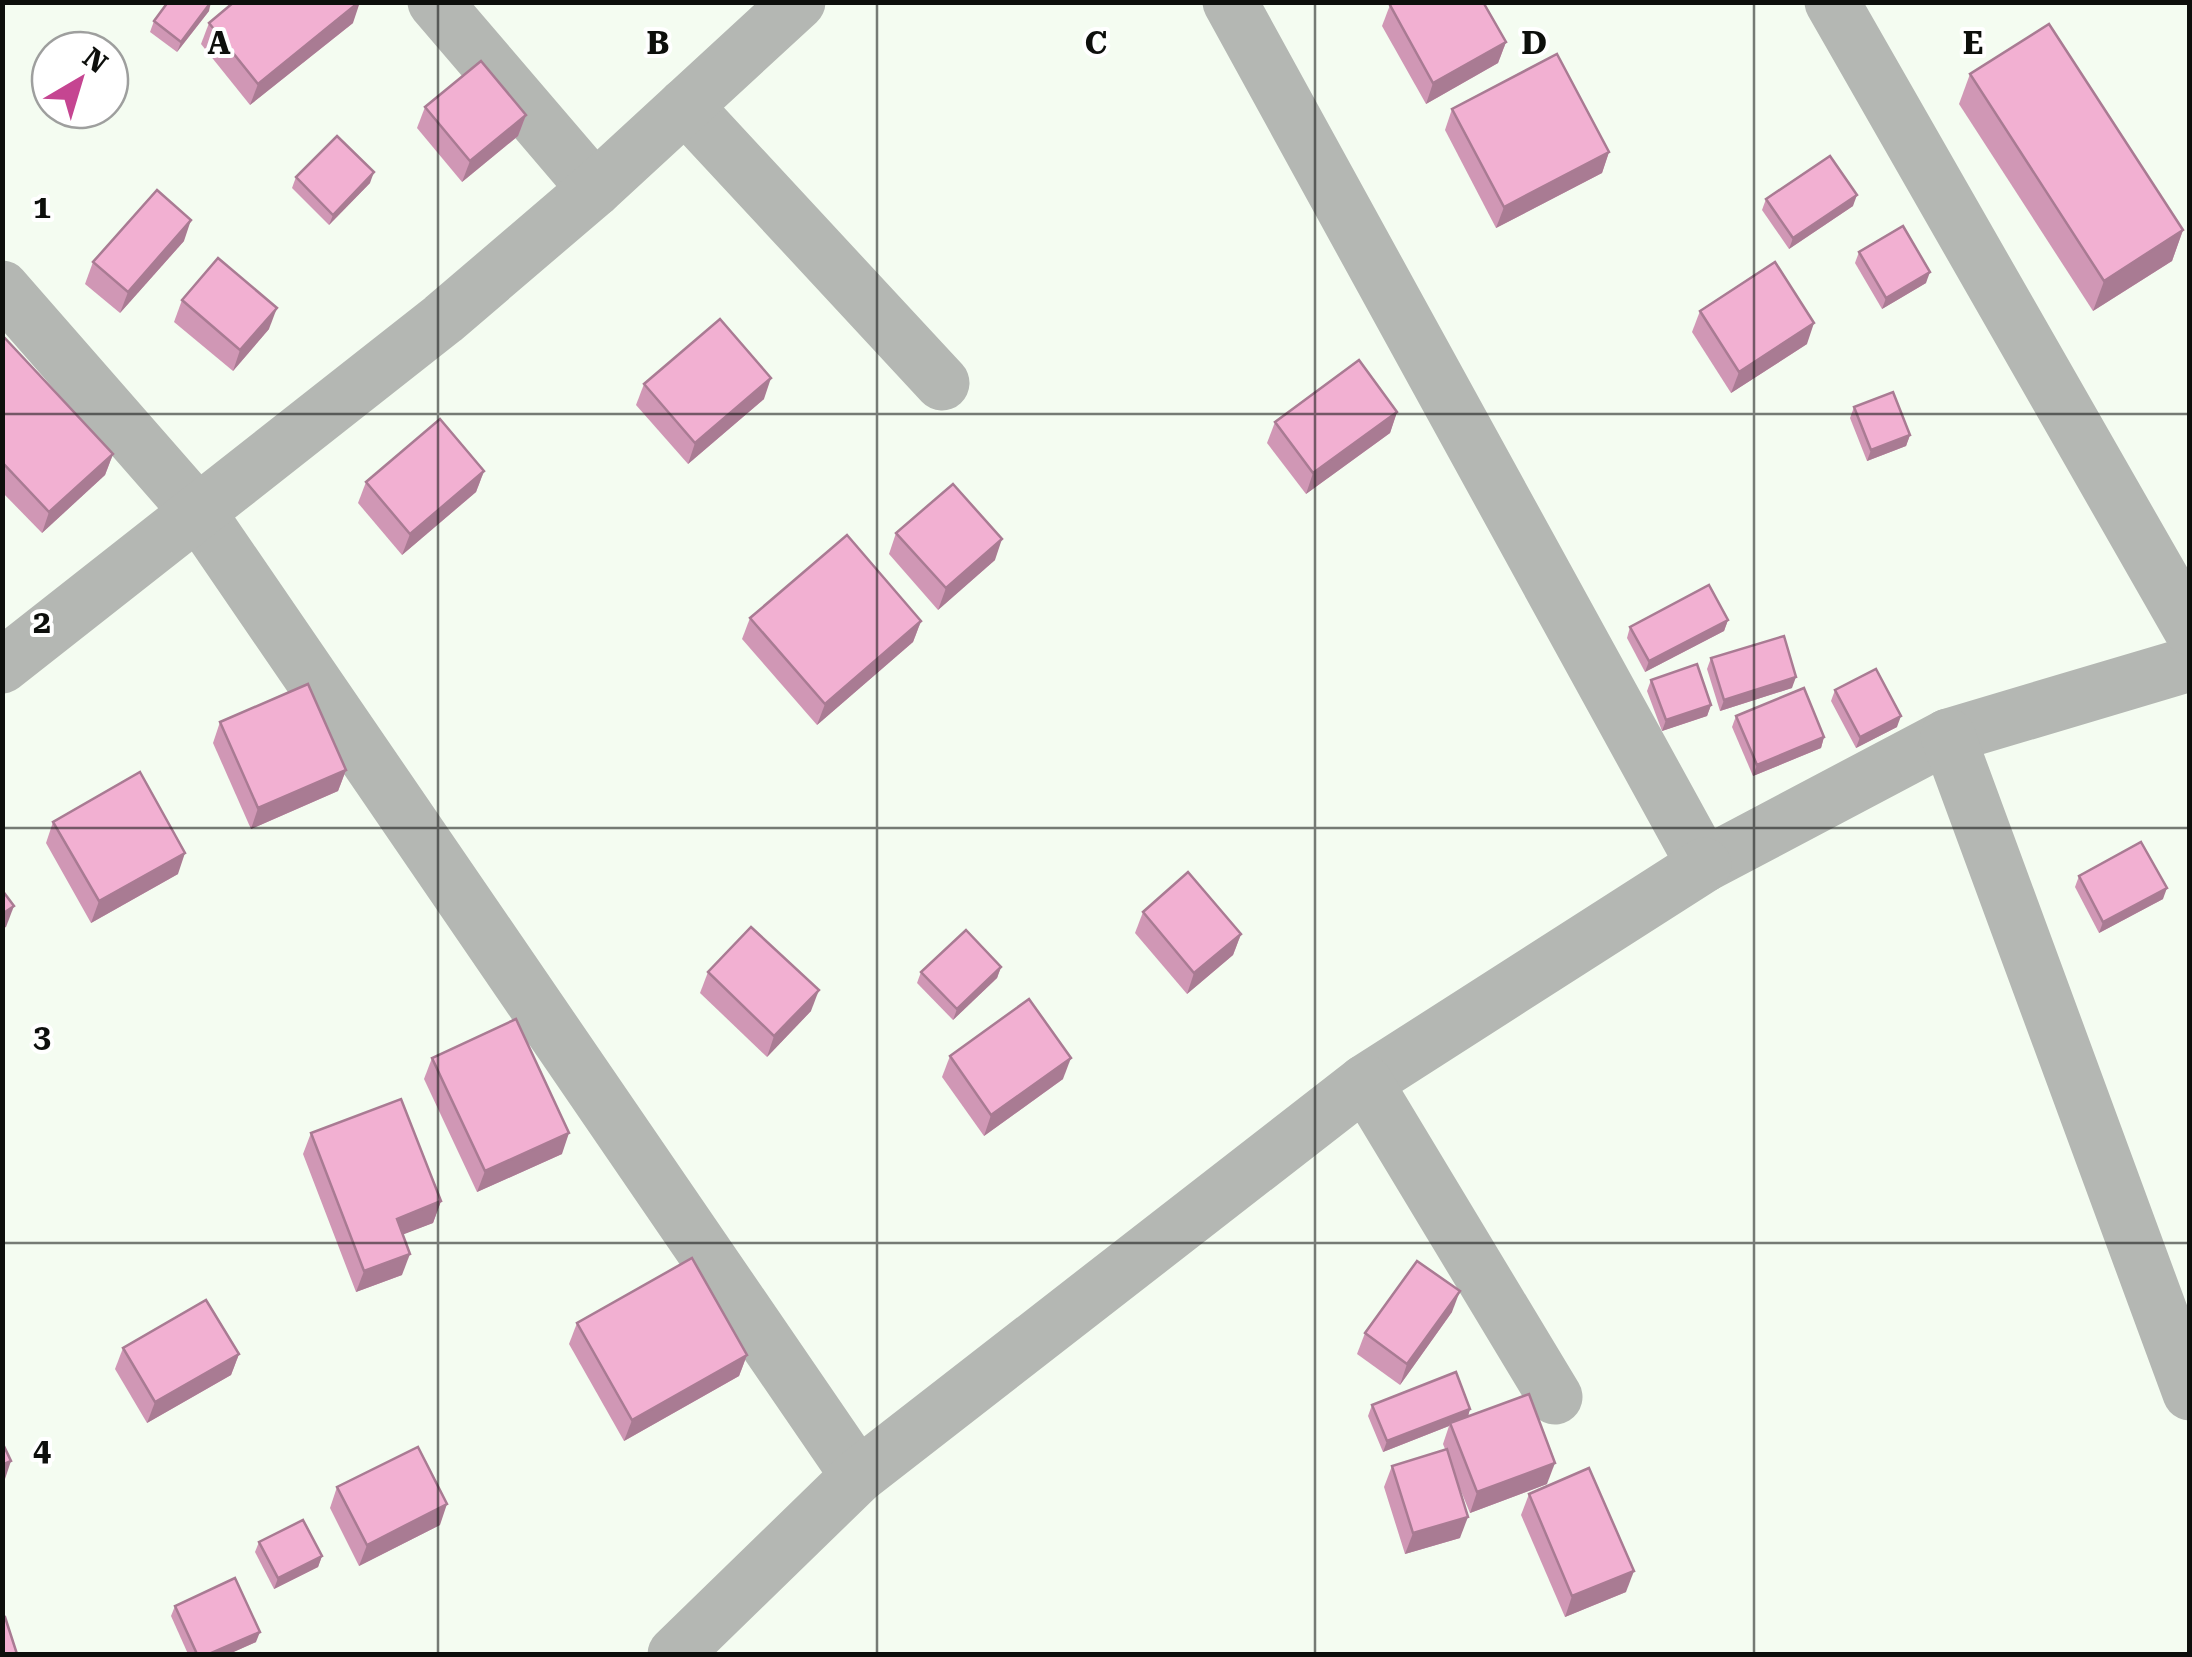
<svg xmlns="http://www.w3.org/2000/svg" width="2192" height="1657" font-family="'Roboto Serif',serif">
<style>
.lines{fill:none;stroke-linecap:round;stroke-linejoin:round}
.street{stroke:#b4b7b3;stroke-width:55}
.wall{fill:#d097b5}
.shaded-wall{fill:#a97b93}
.building{fill:#f2b0d2;stroke:#a97b93;stroke-width:2.5}
.grid{fill:none;stroke:#0d0f0c;stroke-width:2.5;stroke-opacity:0.55}
.grid-label{font-size:32px;text-anchor:middle;font-weight:bold;fill:#0d0f0c;stroke:#fff;stroke-width:8;stroke-linejoin:round;paint-order:stroke}
</style>
<rect width="100%" height="100%" fill="#f4fcf1"/>
<g class="lines">
<g class="street">
<polyline points="435,2 595,189"/>
<polyline points="1230,2 1704,865 1948,736 2190,664"/>
<polyline points="1832,2 2190,628"/>
<polyline points="685,106 942,383"/>
<polyline points="2,288 198,512 858,1476"/>
<polyline points="2,666 443,319 595,189 798,2"/>
<polyline points="1948,736 2190,1393"/>
<polyline points="1365,1082 1704,865"/>
<polyline points="675,1654 858,1476 1365,1082 1555,1397"/>
</g>
</g>
<g class="wall">
<polygon points="1390,5 1506,42 1498,63 1426,104 1382,26"/>
<polygon points="209,11 177,52 150,32 154,21"/>
<polygon points="209,23 353,23 250,105 201,44"/>
<polygon points="1970,74 2183,230 2172,261 2093,311 1959,104"/>
<polygon points="425,107 526,115 518,136 462,182 417,128"/>
<polygon points="1452,109 1609,152 1602,173 1496,228 1445,130"/>
<polygon points="296,177 370,183 329,225 292,188"/>
<polygon points="1766,199 1853,206 1789,249 1762,210"/>
<polygon points="184,241 120,313 85,284 93,262"/>
<polygon points="1859,252 1926,283 1882,309 1855,263"/>
<polygon points="182,300 269,329 233,371 174,322"/>
<polygon points="1700,311 1807,344 1731,393 1692,332"/>
<polygon points="2,335 113,454 105,475 42,533 2,492"/>
<polygon points="644,384 764,399 688,464 636,405"/>
<polygon points="1854,407 1910,435 1906,446 1867,461 1850,418"/>
<polygon points="1397,412 1390,433 1306,494 1267,443 1275,422"/>
<polygon points="484,471 476,492 402,555 358,503 366,482"/>
<polygon points="896,533 995,560 938,610 889,554"/>
<polygon points="750,618 921,621 913,642 817,725 742,639"/>
<polygon points="1728,620 1724,631 1645,672 1627,638 1630,627"/>
<polygon points="1711,658 1792,688 1720,711 1707,669"/>
<polygon points="1651,680 1711,705 1707,716 1662,731 1647,691"/>
<polygon points="1835,690 1897,727 1856,748 1831,701"/>
<polygon points="1736,716 1824,737 1821,748 1753,776 1732,727"/>
<polygon points="220,722 346,770 338,791 251,829 213,743"/>
<polygon points="53,822 178,874 91,923 46,843"/>
<polygon points="2079,876 2163,899 2099,933 2075,887"/>
<polygon points="1143,912 1241,934 1233,955 1187,994 1135,933"/>
<polygon points="1001,967 997,978 953,1020 917,983 921,972"/>
<polygon points="708,972 811,1011 767,1057 700,993"/>
<polygon points="950,1056 1063,1079 984,1136 942,1077"/>
<polygon points="432,1058 562,1154 477,1192 424,1079"/>
<polygon points="311,1133 441,1201 433,1223 403,1234 402,1275 356,1292 303,1154"/>
<polygon points="1452,1312 1400,1385 1357,1354 1365,1333"/>
<polygon points="577,1323 747,1355 739,1376 624,1441 569,1344"/>
<polygon points="123,1348 239,1354 231,1375 147,1423 115,1369"/>
<polygon points="1372,1405 1470,1409 1468,1416 1547,1484 1470,1513 1454,1474 1460,1538 1405,1554 1384,1487 1392,1466 1445,1449 1443,1444 1449,1426 1383,1452 1368,1416"/>
<polygon points="337,1487 440,1525 359,1566 330,1508"/>
<polygon points="1529,1494 1626,1592 1565,1617 1521,1515"/>
<polygon points="259,1542 322,1556 318,1567 274,1589 255,1552"/>
<polygon points="175,1606 256,1642 229,1654 188,1654 171,1616"/>
</g>
<g class="shaded-wall">
<polygon points="211,2 209,11 177,52 181,42"/>
<polygon points="360,2 353,23 250,105 258,84"/>
<polygon points="1506,42 1498,63 1426,104 1433,83"/>
<polygon points="526,115 518,136 462,182 470,161"/>
<polygon points="1609,152 1602,173 1496,228 1504,207"/>
<polygon points="374,172 370,183 329,225 333,215"/>
<polygon points="1857,195 1853,206 1789,249 1793,238"/>
<polygon points="191,220 184,241 120,313 128,292"/>
<polygon points="2183,230 2172,261 2093,311 2104,281"/>
<polygon points="1930,272 1926,283 1882,309 1886,298"/>
<polygon points="277,308 269,329 233,371 240,350"/>
<polygon points="1814,323 1807,344 1731,393 1739,372"/>
<polygon points="771,378 764,399 688,464 695,443"/>
<polygon points="1397,412 1390,433 1306,494 1313,473"/>
<polygon points="1910,435 1906,446 1867,461 1871,450"/>
<polygon points="113,454 105,475 42,533 49,512"/>
<polygon points="484,471 476,492 402,555 410,534"/>
<polygon points="1002,539 995,560 938,610 946,588"/>
<polygon points="1728,620 1724,631 1645,672 1649,661"/>
<polygon points="921,621 913,642 817,725 825,704"/>
<polygon points="1796,677 1792,688 1720,711 1724,700"/>
<polygon points="1711,705 1707,716 1662,731 1666,720"/>
<polygon points="1901,716 1897,727 1856,748 1860,737"/>
<polygon points="1824,737 1821,748 1753,776 1757,765"/>
<polygon points="346,770 338,791 251,829 258,808"/>
<polygon points="185,853 178,874 91,923 99,901"/>
<polygon points="2167,888 2163,899 2099,933 2103,922"/>
<polygon points="14,906 6,927 2,929 2,914"/>
<polygon points="1241,934 1233,955 1187,994 1194,973"/>
<polygon points="1001,967 997,978 953,1020 957,1009"/>
<polygon points="819,990 811,1011 767,1057 774,1036"/>
<polygon points="1071,1058 1063,1079 984,1136 991,1115"/>
<polygon points="569,1133 562,1154 477,1192 485,1171"/>
<polygon points="441,1201 433,1223 389,1240 397,1219"/>
<polygon points="410,1254 402,1275 356,1292 364,1271"/>
<polygon points="1460,1291 1452,1312 1400,1385 1407,1364"/>
<polygon points="239,1354 231,1375 147,1423 155,1402"/>
<polygon points="747,1355 739,1376 624,1441 632,1420"/>
<polygon points="1470,1409 1467,1420 1450,1423 1449,1426 1383,1452 1387,1441"/>
<polygon points="11,1461 4,1482 2,1483 2,1465"/>
<polygon points="1555,1463 1547,1484 1470,1513 1477,1492"/>
<polygon points="447,1504 440,1525 359,1566 367,1545"/>
<polygon points="1468,1517 1460,1538 1405,1554 1413,1533"/>
<polygon points="322,1556 318,1567 274,1589 278,1578"/>
<polygon points="1634,1571 1626,1592 1565,1617 1572,1596"/>
<polygon points="260,1632 256,1642 229,1654 209,1654"/>
</g>
<g class="building">
<polygon points="168,2 211,2 181,42 154,21"/>
<polygon points="234,2 359,2 258,84 209,23"/>
<polygon points="1394,2 1483,2 1506,42 1433,83 1390,5"/>
<polygon points="2049,24 2183,230 2104,281 1970,74"/>
<polygon points="1557,54 1609,152 1504,207 1452,109"/>
<polygon points="481,61 526,115 470,161 425,107"/>
<polygon points="337,136 374,172 333,215 296,177"/>
<polygon points="1830,156 1857,195 1793,238 1766,199"/>
<polygon points="157,190 191,220 128,292 93,262"/>
<polygon points="1903,226 1930,272 1886,298 1859,252"/>
<polygon points="218,258 277,308 240,350 182,300"/>
<polygon points="1775,262 1814,323 1739,372 1700,311"/>
<polygon points="720,319 771,378 695,443 644,384"/>
<polygon points="2,335 113,454 49,512 2,462"/>
<polygon points="1359,360 1397,412 1313,473 1275,422"/>
<polygon points="1893,392 1910,435 1871,450 1854,407"/>
<polygon points="440,419 484,471 410,534 366,482"/>
<polygon points="953,484 1002,539 946,588 896,533"/>
<polygon points="847,535 921,621 825,704 750,618"/>
<polygon points="1709,585 1728,620 1649,661 1630,627"/>
<polygon points="1784,636 1796,677 1724,700 1711,658"/>
<polygon points="1697,664 1711,705 1666,720 1651,680"/>
<polygon points="1876,669 1901,716 1860,737 1835,690"/>
<polygon points="308,684 346,770 258,808 220,722"/>
<polygon points="1804,688 1824,737 1757,765 1736,716"/>
<polygon points="140,772 185,853 99,901 53,822"/>
<polygon points="2141,842 2167,888 2103,922 2079,876"/>
<polygon points="1188,872 1241,934 1194,973 1143,912"/>
<polygon points="2,890 14,906 2,914"/>
<polygon points="751,927 819,990 774,1036 708,972"/>
<polygon points="966,930 1001,967 957,1009 921,972"/>
<polygon points="1029,999 1071,1058 991,1115 950,1056"/>
<polygon points="516,1019 569,1133 485,1171 432,1058"/>
<polygon points="401,1099 441,1201 397,1219 410,1254 364,1271 311,1133"/>
<polygon points="692,1258 747,1355 632,1420 577,1323"/>
<polygon points="1417,1261 1460,1291 1407,1364 1365,1333"/>
<polygon points="206,1300 239,1354 155,1402 123,1348"/>
<polygon points="1456,1372 1470,1409 1387,1441 1372,1405"/>
<polygon points="1529,1394 1555,1463 1477,1492 1450,1423"/>
<polygon points="2,1442 11,1461 2,1465"/>
<polygon points="418,1447 447,1504 367,1545 337,1487"/>
<polygon points="1447,1449 1468,1517 1413,1533 1392,1466"/>
<polygon points="1589,1468 1634,1571 1572,1596 1529,1494"/>
<polygon points="303,1520 322,1556 278,1578 259,1542"/>
<polygon points="235,1578 260,1632 209,1654 197,1654 175,1606"/>
<polygon points="5,1617 17,1654 2,1654 2,1618"/>
</g>
<path class="grid" d="M438 2V1654M877 2V1654M1315 2V1654M1754 2V1654M2 414H2190M2 828H2190M2 1243H2190"/>
<g class="grid-label">
<text x="219" y="54">A</text>
<text x="658" y="54">B</text>
<text x="1096" y="54">C</text>
<text x="1534" y="54">D</text>
<text x="1973" y="54">E</text>
<text x="42" y="218">1</text>
<text x="42" y="633">2</text>
<text x="42" y="1047">3</text>
<text x="42" y="1461">4</text>
</g>
<rect width="2192" height="1657" fill="none" stroke="#0d0f0c" stroke-width="10"/>
<g transform="translate(80 80) rotate(38)"><circle r="48" fill="#ffffff" stroke="#9e9f9e" stroke-width="2.5"/>
<path d="M0-8L18 38L0 25L-18 38Z" fill="#c54591"/>
<text y="-15" font-size="28" font-weight="bold" text-anchor="middle" fill="#0d0f0c">N</text>
</g>
</svg>
